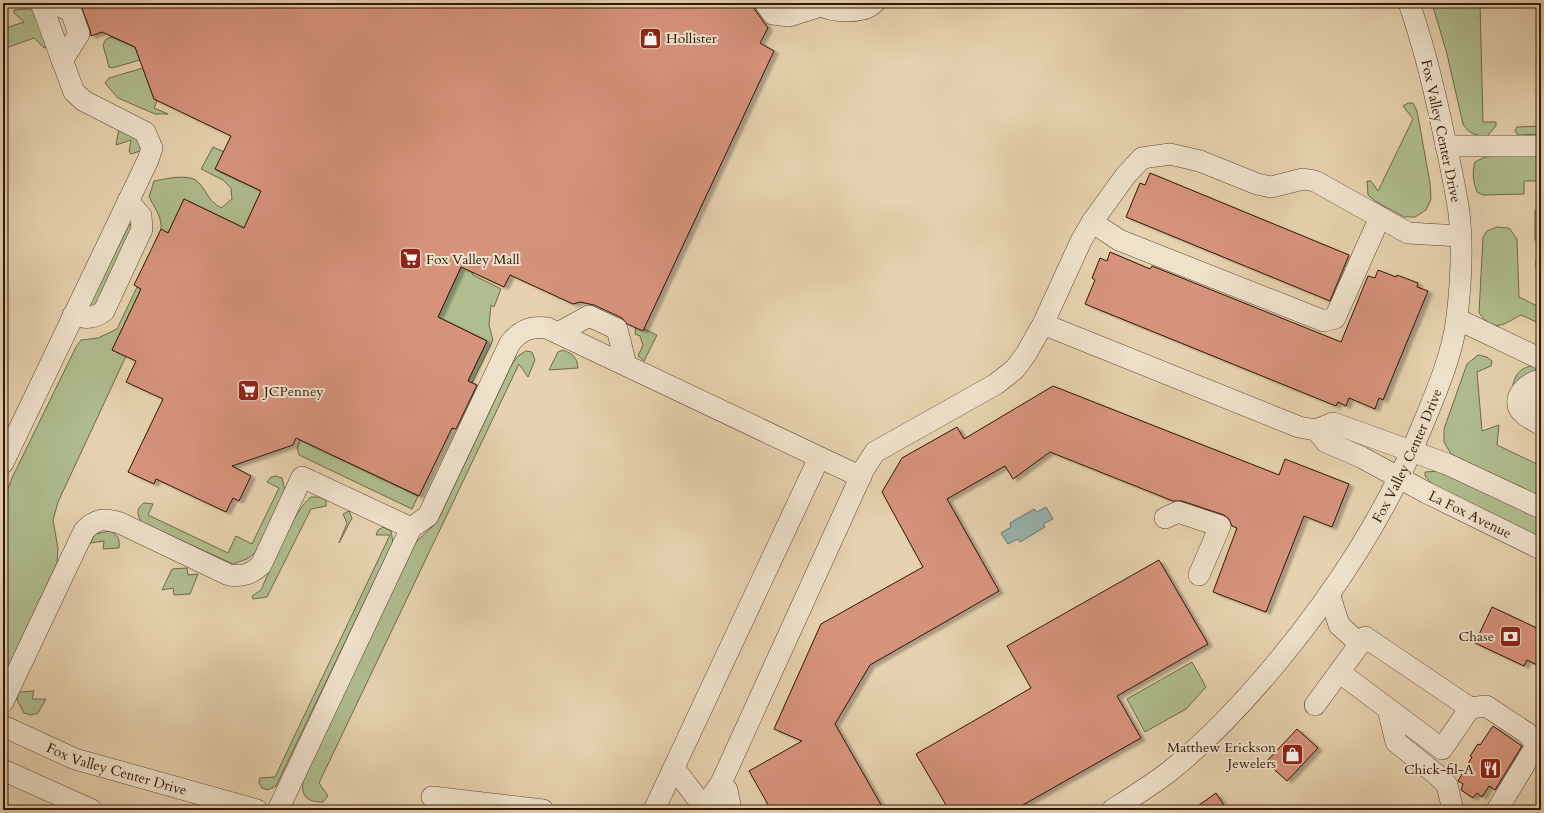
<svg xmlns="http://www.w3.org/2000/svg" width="1544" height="813" font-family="Cardo,serif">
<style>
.green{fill:#afbd8f;stroke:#70694a}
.water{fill:#97b6b2;stroke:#6e766c}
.building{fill:#d6937b;stroke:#301504;filter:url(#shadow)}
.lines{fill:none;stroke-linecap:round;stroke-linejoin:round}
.minor-casing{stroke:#5e442f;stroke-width:22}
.minor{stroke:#efe2cb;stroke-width:21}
.labels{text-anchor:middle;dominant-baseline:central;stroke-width:4;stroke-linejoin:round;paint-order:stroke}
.poi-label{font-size:14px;fill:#301504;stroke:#efe2cb;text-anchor:start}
.street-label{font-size:14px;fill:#301504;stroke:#efe2cb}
</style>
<defs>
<filter id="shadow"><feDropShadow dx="4.5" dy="2.5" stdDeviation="1" flood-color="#0004"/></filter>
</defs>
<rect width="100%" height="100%" fill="#e6d2af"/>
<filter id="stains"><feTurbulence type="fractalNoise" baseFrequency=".005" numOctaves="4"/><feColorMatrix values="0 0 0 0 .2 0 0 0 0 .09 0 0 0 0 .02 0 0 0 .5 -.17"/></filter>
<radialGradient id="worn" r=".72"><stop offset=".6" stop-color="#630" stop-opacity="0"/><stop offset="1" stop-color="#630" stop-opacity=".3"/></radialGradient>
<g class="green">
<path d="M1432 3H1480L1483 122H1496V126L1487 136C1475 135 1470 135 1463 124L1447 54Z"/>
<polygon points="28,9 34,11 47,47 44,48 34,38 3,49 3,29 24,22 14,13 14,10"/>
<polygon points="112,37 135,47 140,60 112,68 109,67 103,45 106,39"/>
<polygon points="143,68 154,99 157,101 154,108 168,114 155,114 118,98 105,83 109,78"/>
<polygon points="1408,103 1413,103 1417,111 1430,183 1431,199 1426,210 1415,217 1404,217 1375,201 1368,195 1367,181 1371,181 1378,191 1413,119 1403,106"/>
<polygon points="1541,126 1541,133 1539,134 1518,135 1515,131 1517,127"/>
<polygon points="119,128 137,135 141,146 140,151 131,154 129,152 131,140 116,145"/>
<path d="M213 147 224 152 216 170 261 191 244 228 184 199 168 233 161 229C162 217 155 208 149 197L154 181C166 179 189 173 198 182 208 192 206 199 221 208L232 199 231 188 223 180 201 169Z"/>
<path d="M1541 154V181H1524V194L1483 195 1477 192C1473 182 1472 172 1475 162L1485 157Z"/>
<rect x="1535" y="211" width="6" height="29"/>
<polygon points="132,224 133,227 96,308 92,311 89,306 129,225"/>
<path d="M1497 227 1509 228 1517 239 1519 297 1541 308V324L1521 315C1503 324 1495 334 1479 313L1483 237 1487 231Z"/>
<polygon points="1536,259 1541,259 1541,272 1536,268"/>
<polygon points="461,267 471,271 473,275 501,289 494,307 491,305 489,325 493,340 472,383 468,381 487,341 438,317"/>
<polygon points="137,287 141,289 112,350 126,356 58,502 53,520 58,548 57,563 3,678 3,502 12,478 76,347 81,340 98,338 117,329"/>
<polygon points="636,327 644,329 657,335 644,361 638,356 643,345 640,336 635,334"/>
<path d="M563 350C573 354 577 357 578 368L549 370 558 352Z"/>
<path d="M526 351 532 352 535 360 528 377 519 364 319 783 328 796 323 802C306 802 301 796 303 780L416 542 434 525 440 516 512 364 518 356Z"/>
<polygon points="1478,355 1487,357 1492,361 1491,366 1477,372 1482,431 1499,425 1497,445 1541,466 1541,497 1459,459 1451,454 1444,442 1444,429 1467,364"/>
<path d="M1532 366 1541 368V376L1511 395C1513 381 1516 368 1532 366Z"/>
<polygon points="300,440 418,496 412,509 299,455 297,448"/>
<polygon points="1441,471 1541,518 1541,538 1436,488 1425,476 1425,472"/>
<path d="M276 476 282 478 285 491 256 552 247 559 233 564 141 522C137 513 136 509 144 503L153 504 148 515 228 553 236 536 252 544 279 488 267 482 271 477Z"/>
<path d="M311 497H320L326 500V506L311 509 267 597 253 599 252 596 261 590C271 568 294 509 311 497Z"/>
<polygon points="349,511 352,518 339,543 347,523 343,514"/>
<polygon points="383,527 391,531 393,542 276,786 268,790 262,788 259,783 260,778 275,777 390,535 376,535 378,530"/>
<path d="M110 531C118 535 120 539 119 548L103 549 104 541 90 543 95 534Z"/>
<polygon points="187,568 188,575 198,574 190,594 174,595 173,588 162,590 172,569"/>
<polygon points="1192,662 1206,687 1186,709 1145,732 1127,699"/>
<polygon points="34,691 32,699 46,699 38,713 31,715 24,713 17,700 19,692"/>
</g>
<polygon class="water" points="1046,507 1053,519 1043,524 1045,527 1020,542 1018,539 1008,544 1001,533 1011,527 1010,523 1034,509 1037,512"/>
<g class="building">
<polygon points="80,3 753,3 755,10 768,28 760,43 774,51 643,331 627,324 622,318 594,305 580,302 573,304 510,275 504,287 461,267 438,317 487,341 468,381 477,385 456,429 452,428 419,496 296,438 293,445 232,466 251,476 239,501 233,498 226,512 156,479 154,484 128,472 163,399 126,382 136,361 112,350 141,289 134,285 151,250 161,229 168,233 184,199 244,228 261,191 215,169 231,136 154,99 135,47 102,32 91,36 90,30"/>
<polygon points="1150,173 1349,255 1330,301 1126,217 1140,183 1145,185"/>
<polygon points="1110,252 1150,269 1152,266 1341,342 1368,276 1375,278 1378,270 1396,277 1397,275 1418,283 1417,287 1428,291 1383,400 1379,398 1375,409 1349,398 1346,406 1338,402 1336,406 1085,304 1095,280 1092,278 1100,258 1107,261"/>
<polygon points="1053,386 1279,475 1285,459 1349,484 1332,527 1304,516 1266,612 1213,592 1237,528 1232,526 1229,519 1224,515 1182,501 1173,501 1050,452 1013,479 1005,466 947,499 999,591 870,665 835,724 884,810 771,810 749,771 802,741 774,729 821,624 923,567 882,492 902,458 957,427 964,439"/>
<polygon points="1159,560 1208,644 1117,696 1141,738 1014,810 949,810 916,754 1031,688 1007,646"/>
<polygon points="1492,607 1541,630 1541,667 1527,660 1524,666 1475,643"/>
<polygon points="1493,726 1522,746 1495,790 1489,786 1482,797 1477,793 1473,798 1461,790 1463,784 1458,781 1472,757 1470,756 1478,744 1480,745"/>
<polygon points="1297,729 1318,748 1287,781 1266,762"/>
<polygon points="1216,793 1227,810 1192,810"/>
</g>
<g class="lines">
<defs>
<g id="minor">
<polyline points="52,3 71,11 79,34 62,61"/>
<polyline points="765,3 773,14 789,16 821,6"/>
<path d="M818 3C826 12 851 12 863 9 867 9 871 5 874 3"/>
<polyline points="1446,146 1541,146"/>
<polyline points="1092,222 1119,240 1324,321 1335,318 1380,217"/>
<path d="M73 315C84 319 94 319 104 311L142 229 141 216 128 201"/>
<polyline points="1457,319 1541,359"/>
<polyline points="1043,324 1299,427 1316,430 1333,423 1447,464 1541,508"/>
<polyline points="558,333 589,316 617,329 626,365"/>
<path d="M1541 380C1526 382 1508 401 1524 414 1529 419 1536 421 1541 425"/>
<path d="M1541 395C1534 404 1536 413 1541 422"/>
<path id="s1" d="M1316 430 1326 442 1361 457 1427 493 1541 549"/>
<polyline points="3,463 148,160 152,148 145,132 84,101 74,92 41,3"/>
<polyline points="1165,518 1178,512 1220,526 1199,575"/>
<polyline points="1330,596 1339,625 1360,644"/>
<path d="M3 702 84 531C96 518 105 518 120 523L229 575C243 577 251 574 261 565L302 477 411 528"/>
<polyline points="1315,705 1365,637 1470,708 1442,749 1339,672"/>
<polyline points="1470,708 1486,706 1527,733 1534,741 1534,749 1497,810"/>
<polyline points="1388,709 1396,742 1437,775 1447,785 1453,810"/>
<path id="s2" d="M3 726 75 759 257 810"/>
<polyline points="674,768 706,810"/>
<polyline points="3,770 92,810"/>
<polyline points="721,783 864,469 875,452 996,384 1015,369 1026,354 1043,324 1081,241 1092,222 1126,175 1142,158 1170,154 1200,161 1257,184 1271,187 1303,179 1315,181 1408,233 1460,236"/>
<polyline points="432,797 543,810"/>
<path d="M278 810 411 528 428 516 510 343C521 330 530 326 547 328L861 477"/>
<polyline points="654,810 819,458"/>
<polyline points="709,810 710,799 721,783 727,790 731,810"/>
<path id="s3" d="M1112 810C1131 798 1152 785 1170 771 1211 738 1246 700 1279 660 1338 588 1385 515 1421 429 1435 395 1453 354 1457 317 1461 283 1463 247 1459 213 1455 184 1448 155 1442 126 1433 84 1423 43 1409 3"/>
</g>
</defs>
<use href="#minor" class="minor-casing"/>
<use href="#minor" class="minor"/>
</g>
<defs>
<symbol id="shop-square" viewBox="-11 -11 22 22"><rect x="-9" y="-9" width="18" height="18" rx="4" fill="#8f2418" stroke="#efe2cb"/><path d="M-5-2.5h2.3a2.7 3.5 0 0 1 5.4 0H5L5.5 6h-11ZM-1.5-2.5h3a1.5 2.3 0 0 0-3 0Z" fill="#fff"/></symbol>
<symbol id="supermarket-square" viewBox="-11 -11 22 22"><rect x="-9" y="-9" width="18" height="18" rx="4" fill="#8f2418" stroke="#efe2cb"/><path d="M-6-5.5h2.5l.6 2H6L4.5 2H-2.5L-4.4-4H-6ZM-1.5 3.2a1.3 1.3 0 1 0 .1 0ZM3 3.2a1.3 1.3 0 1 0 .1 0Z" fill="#fff"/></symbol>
<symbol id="bank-square" viewBox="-11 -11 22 22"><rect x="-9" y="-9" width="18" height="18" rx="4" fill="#8f2418" stroke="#efe2cb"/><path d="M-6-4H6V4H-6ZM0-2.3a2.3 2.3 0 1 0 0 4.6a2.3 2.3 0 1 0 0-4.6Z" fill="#fff"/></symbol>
<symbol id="restaurant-square" viewBox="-11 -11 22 22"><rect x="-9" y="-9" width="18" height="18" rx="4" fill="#8f2418" stroke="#efe2cb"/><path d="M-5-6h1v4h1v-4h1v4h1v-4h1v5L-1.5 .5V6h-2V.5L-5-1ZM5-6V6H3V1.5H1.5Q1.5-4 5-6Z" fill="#fff"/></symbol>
</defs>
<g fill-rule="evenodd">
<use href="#shop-square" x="638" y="26" width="25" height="25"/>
<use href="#supermarket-square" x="398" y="246" width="25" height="25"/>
<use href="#supermarket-square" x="236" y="378" width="25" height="25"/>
<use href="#bank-square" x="1498" y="624" width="25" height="25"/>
<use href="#shop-square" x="1280" y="742" width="25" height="25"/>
<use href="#restaurant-square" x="1478" y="756" width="25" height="25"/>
</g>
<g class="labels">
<g class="poi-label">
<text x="666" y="38">Hollister</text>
<text x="426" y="259">Fox Valley Mall</text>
<text x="264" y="391">JCPenney</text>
<text x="1494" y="636" text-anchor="end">Chase</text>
<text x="1276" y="747" text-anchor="end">Matthew Erickson<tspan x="1276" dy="16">Jewelers</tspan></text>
<text x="1474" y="769" text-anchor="end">Chick-fil-A</text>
</g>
<g class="street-label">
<text transform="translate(1441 131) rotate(78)">Fox Valley Center Drive</text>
<text stroke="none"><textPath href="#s3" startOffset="468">Fox Valley Center Drive</textPath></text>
<text stroke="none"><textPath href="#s1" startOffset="177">La Fox Avenue</textPath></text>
<text stroke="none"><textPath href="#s2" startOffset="122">Fox Valley Center Drive</textPath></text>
</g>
</g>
<rect width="1544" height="813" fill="none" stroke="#e6d2af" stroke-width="16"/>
<rect x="4" y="4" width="1536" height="805" fill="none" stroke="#301504" stroke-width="2"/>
<rect x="8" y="8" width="1528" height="797" fill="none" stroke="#301504"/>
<rect width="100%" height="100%" filter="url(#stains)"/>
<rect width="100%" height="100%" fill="url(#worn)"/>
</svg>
